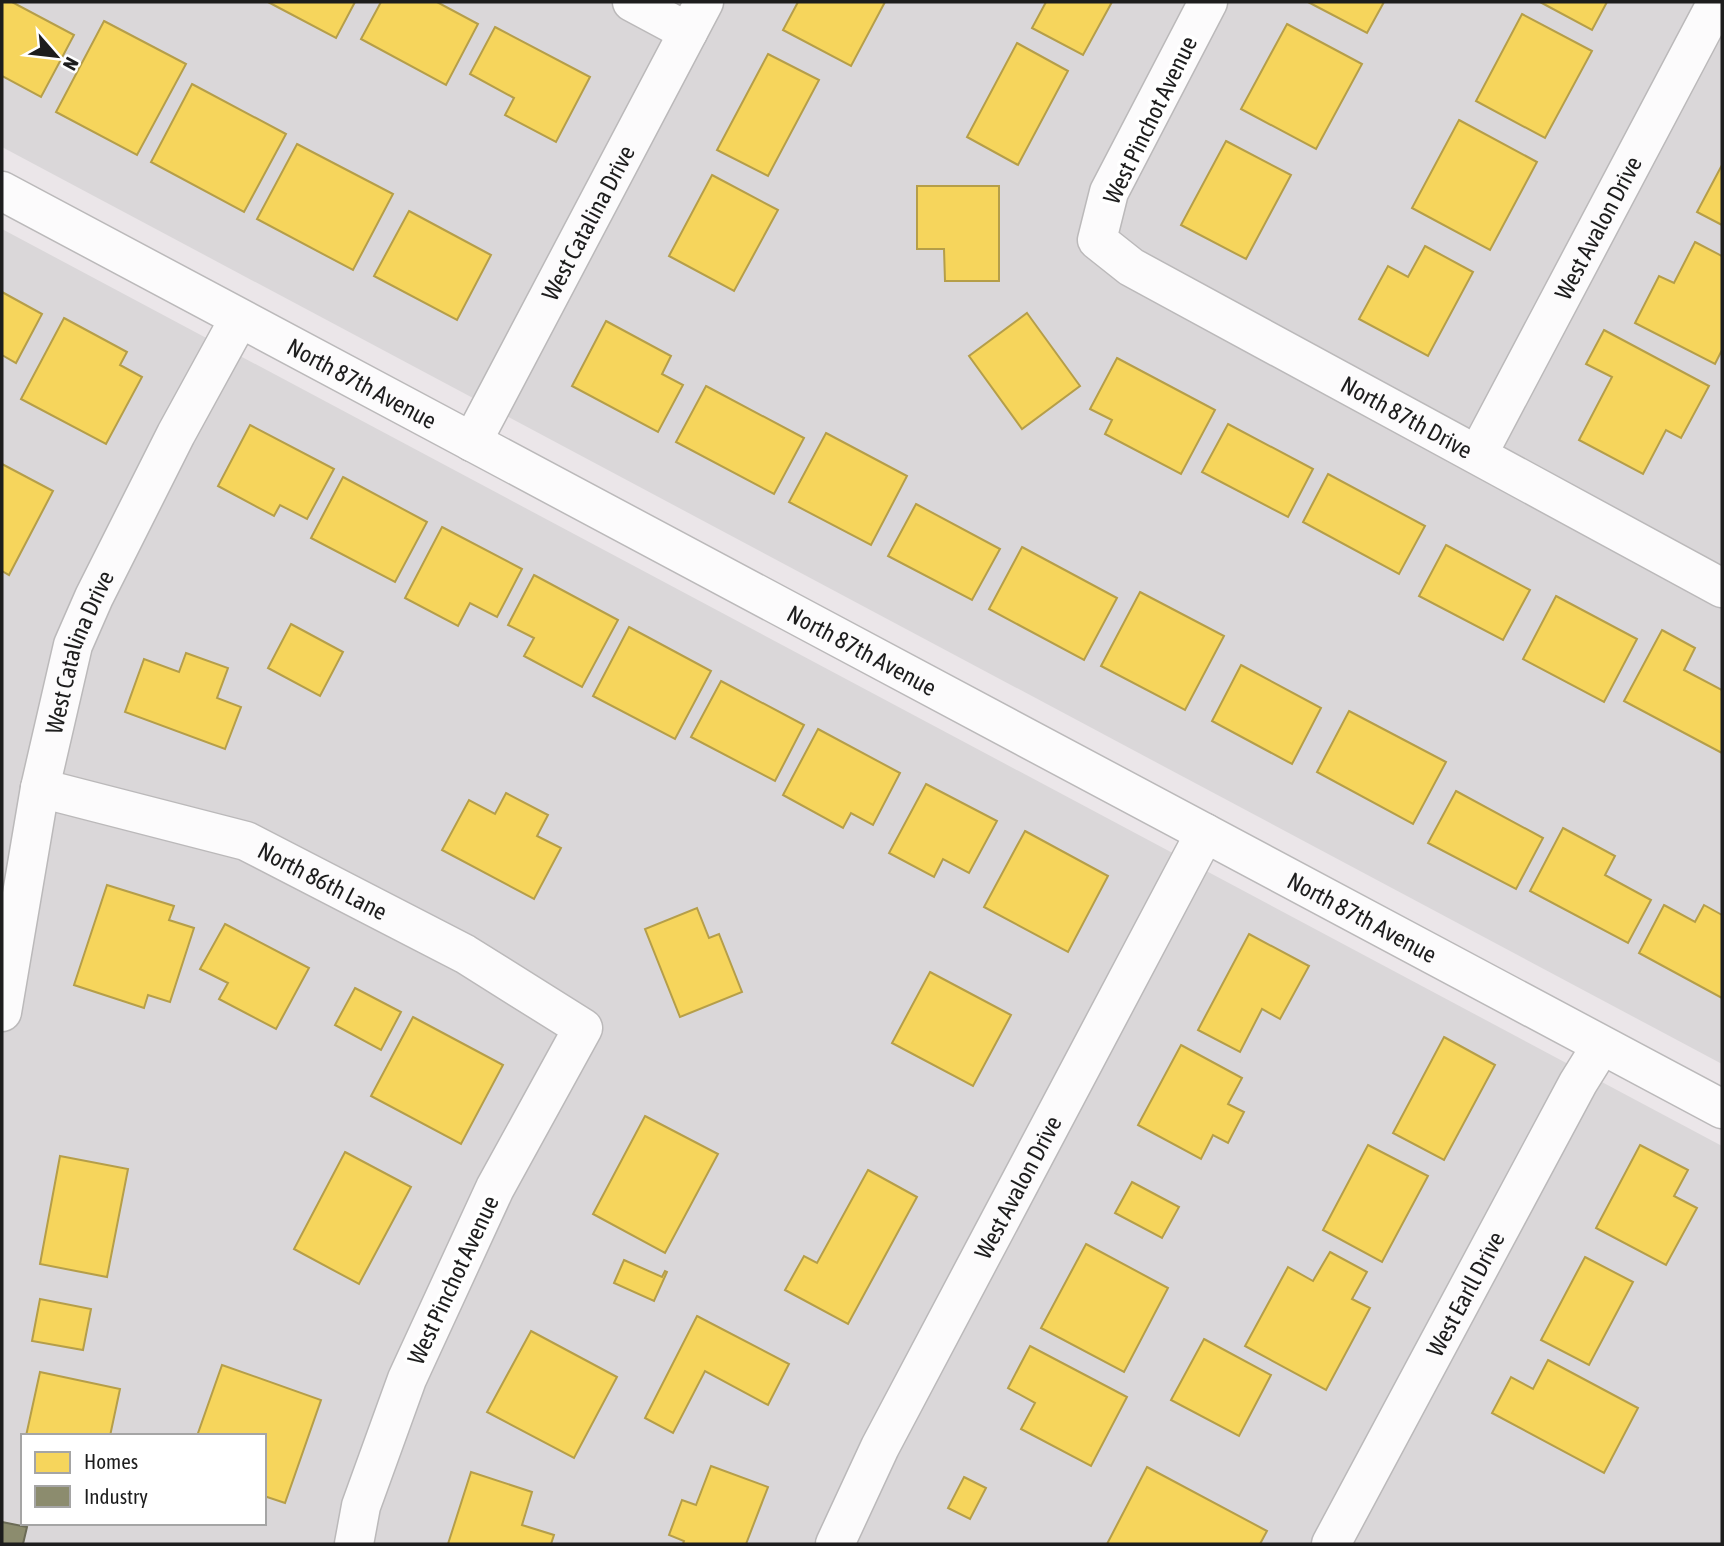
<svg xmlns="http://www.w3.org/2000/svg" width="1724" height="1546" font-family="'Asap Condensed',sans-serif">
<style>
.residential{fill:#dad7d9;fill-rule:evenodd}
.homes{fill:#f6d55c;stroke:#b59e49;stroke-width:2}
.industry{fill:#8c8c6e;stroke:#6b6b56;stroke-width:2}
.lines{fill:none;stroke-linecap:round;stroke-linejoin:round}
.minor-casing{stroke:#bbb9ba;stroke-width:41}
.minor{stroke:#fcfbfc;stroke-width:38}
.labels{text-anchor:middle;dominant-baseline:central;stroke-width:7;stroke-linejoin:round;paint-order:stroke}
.street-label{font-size:24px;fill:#1d1d1d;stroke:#fff}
</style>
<rect width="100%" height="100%" fill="#ebe6e9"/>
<g class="residential">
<polygon points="2,2 1722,2 1722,1064 2,147"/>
<path d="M2 229 1722 1146V1544H2ZM23 1436H264V1523H23Z"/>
</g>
<g class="homes">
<polygon points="2,2 12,2 74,35 41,97 2,76"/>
<polygon points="268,2 355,2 336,38"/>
<polygon points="381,2 437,2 478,24 446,85 361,39"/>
<polygon points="798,2 885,2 851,66 783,30"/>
<polygon points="1046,2 1112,2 1083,55 1032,28"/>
<polygon points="1308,2 1384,2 1367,33"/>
<polygon points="1540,2 1607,2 1592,30"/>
<polygon points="1522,14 1592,51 1545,138 1476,101"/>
<polygon points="104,21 186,64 137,155 56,112"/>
<polygon points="1287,24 1362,64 1316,149 1241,109"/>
<polygon points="495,27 590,77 556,142 505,115 514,98 470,74"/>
<polygon points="1017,43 1068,71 1018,165 967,137"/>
<polygon points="768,54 819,80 768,176 717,150"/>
<polygon points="192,84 286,134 244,212 151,162"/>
<polygon points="1459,120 1537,162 1490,250 1412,208"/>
<polygon points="1226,141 1291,175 1246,259 1181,225"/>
<polygon points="297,144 393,194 353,270 257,219"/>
<polygon points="1722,165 1722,225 1697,212"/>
<polygon points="712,175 778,210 734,291 669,256"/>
<polygon points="917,186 999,186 999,281 945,281 944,249 917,249"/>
<polygon points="409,211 491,255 457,320 374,276"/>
<polygon points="1695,242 1722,256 1722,350 1715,364 1635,323 1659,276 1674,283"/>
<polygon points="1425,246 1473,272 1428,356 1359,319 1388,266 1408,277"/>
<polygon points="2,292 42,314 16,363 2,355"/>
<polygon points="1027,313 1080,386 1022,429 969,356"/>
<polygon points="64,318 127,352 120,365 142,377 106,444 21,399"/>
<polygon points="606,321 671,356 662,374 683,385 658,432 572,386"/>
<polygon points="1604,330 1709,386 1681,438 1666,430 1643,474 1579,440 1612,377 1586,364"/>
<polygon points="1117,358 1215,410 1181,474 1105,434 1112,420 1090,409"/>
<polygon points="706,386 804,438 774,494 676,442"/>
<polygon points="1228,424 1313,469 1288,517 1202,472"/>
<polygon points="250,425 334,469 307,519 280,505 274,516 218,486"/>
<polygon points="826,433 907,476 871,545 789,502"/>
<polygon points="2,464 53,491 9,575 2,571"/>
<polygon points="1328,474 1425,526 1399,574 1303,522"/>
<polygon points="343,477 427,522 395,582 311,538"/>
<polygon points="916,504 1000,549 972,600 888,556"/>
<polygon points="442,527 522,569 497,617 470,603 458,626 405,598"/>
<polygon points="1446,545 1530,590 1503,640 1419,596"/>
<polygon points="1022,547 1117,598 1084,660 989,609"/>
<polygon points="534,575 618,620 582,687 524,656 534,638 508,625"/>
<polygon points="1140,592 1224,636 1185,710 1101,666"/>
<polygon points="1556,596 1637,639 1604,702 1523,659"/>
<polygon points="291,624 343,652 320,696 268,668"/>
<polygon points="629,627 711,671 675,739 593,696"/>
<polygon points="1662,630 1695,648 1684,670 1722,690 1722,753 1624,701"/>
<polygon points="186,653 228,668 217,698 241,707 225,749 125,712 144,659 179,672"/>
<polygon points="1241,665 1321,708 1292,764 1212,721"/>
<polygon points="721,681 804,725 775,781 691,737"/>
<polygon points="1349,711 1446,762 1413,824 1317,772"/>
<polygon points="818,729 900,773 873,825 851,813 843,828 783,795"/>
<polygon points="926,784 997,821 969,873 943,859 934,877 889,853"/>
<polygon points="1456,791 1543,838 1516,889 1428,843"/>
<polygon points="506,793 548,815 537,836 561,848 534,899 442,850 469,800 495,814"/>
<polygon points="1563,828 1615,856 1605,875 1651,900 1628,943 1530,891"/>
<polygon points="1025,831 1108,876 1068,952 984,907"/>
<polygon points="107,885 174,906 169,920 194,928 170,1002 148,995 144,1008 74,985"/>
<polygon points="1664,905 1695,922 1704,905 1722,915 1722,998 1639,953"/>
<polygon points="697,908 709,938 719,934 742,992 680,1017 645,929"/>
<polygon points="225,924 309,968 276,1029 219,999 228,983 200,969"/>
<polygon points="1249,934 1309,966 1280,1019 1262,1009 1240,1052 1198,1030"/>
<polygon points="930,972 1011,1015 973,1086 892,1043"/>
<polygon points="355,988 401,1012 381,1050 335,1025"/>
<polygon points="413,1017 503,1065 461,1144 371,1096"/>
<polygon points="1444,1037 1495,1065 1444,1160 1393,1133"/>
<polygon points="1181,1045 1242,1078 1228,1104 1244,1112 1228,1143 1213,1135 1201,1159 1138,1125"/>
<polygon points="645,1116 718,1154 665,1253 593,1214"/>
<polygon points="1368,1145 1428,1176 1382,1262 1323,1230"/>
<polygon points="1640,1145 1688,1170 1674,1196 1697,1208 1666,1265 1596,1228"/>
<polygon points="345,1152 411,1187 359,1284 294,1249"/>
<polygon points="60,1156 128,1169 107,1277 40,1264"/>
<polygon points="868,1170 917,1197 848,1324 785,1290 804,1256 817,1263"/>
<polygon points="1132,1182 1179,1207 1162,1238 1115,1213"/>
<polygon points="1086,1244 1168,1288 1124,1372 1041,1328"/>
<polygon points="1330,1252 1367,1272 1352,1299 1370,1308 1326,1390 1245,1346 1288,1267 1313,1281"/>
<polygon points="1585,1257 1633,1282 1589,1365 1541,1340"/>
<polygon points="624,1260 662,1277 665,1271 667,1272 654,1301 614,1283"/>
<polygon points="40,1299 91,1309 83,1350 32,1341"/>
<polygon points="697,1316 789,1364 768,1405 705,1371 673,1433 645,1418"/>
<polygon points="531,1331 617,1377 574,1458 487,1412"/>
<polygon points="1204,1339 1271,1375 1239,1436 1171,1400"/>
<polygon points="1030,1346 1127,1397 1091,1466 1021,1429 1035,1403 1008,1388"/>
<polygon points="1548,1360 1638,1408 1604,1473 1492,1413 1511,1377 1533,1389"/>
<polygon points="222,1365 321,1400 285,1503 264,1496 264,1436 197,1436"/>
<polygon points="40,1372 120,1389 110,1436 26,1436"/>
<polygon points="711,1466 768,1487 746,1544 683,1544 684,1541 669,1535 682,1500 696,1505"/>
<polygon points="1147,1467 1267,1531 1260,1544 1107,1544"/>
<polygon points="471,1472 532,1492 522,1525 554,1535 551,1544 448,1544"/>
<polygon points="964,1477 986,1488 970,1519 948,1508"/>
</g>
<polygon class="industry" points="2,1522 27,1527 23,1544 2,1544"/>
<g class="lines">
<defs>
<g id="minor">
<polyline points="632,2 688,32"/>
<path id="s1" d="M1208 2 1109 192 1097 240 1131 267 1722 588"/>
<path id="s2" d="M2 191 1722 1109"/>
<path id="s3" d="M472 442 704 2"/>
<path id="s4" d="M1478 454 1717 2"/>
<path id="s5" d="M40 788 246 841 465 954 583 1028 495 1188 407 1379 361 1506 354 1544"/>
<path id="s6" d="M2 1012 40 788 73 645 94 597 176 434 239 319"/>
<path id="s7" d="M835 1544 880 1447 1205 833"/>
<path id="s8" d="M1331 1544 1578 1083 1601 1046"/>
</g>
</defs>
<use href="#minor" class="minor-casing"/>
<use href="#minor" class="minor"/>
</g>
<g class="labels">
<g class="street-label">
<text transform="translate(1150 120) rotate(-64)">West Pinchot Avenue</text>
<text stroke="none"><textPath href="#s3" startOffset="248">West Catalina Drive</textPath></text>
<text stroke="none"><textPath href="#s4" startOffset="256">West Avalon Drive</textPath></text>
<text stroke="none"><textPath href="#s2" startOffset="408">North 87th Avenue</textPath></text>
<text stroke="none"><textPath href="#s1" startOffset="621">North 87th Drive</textPath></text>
<text stroke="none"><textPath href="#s2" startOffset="975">North 87th Avenue</textPath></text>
<text stroke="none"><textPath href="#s6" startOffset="369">West Catalina Drive</textPath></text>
<text stroke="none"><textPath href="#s5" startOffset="299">North 86th Lane</textPath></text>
<text stroke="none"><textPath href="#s2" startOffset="1542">North 87th Avenue</textPath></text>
<text stroke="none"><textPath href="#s7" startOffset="401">West Avalon Drive</textPath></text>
<text transform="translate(453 1280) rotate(-65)">West Pinchot Avenue</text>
<text stroke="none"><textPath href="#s8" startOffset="284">West Earll Drive</textPath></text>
</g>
</g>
<rect width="1724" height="1546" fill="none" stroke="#1d1d1d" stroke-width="7"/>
<rect x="21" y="1434" width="245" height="91" fill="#ffffff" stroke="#a5a5a5" stroke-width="2"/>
<rect x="35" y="1452" width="35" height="21" fill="#f6d55c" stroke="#a5a5a5" stroke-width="2"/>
<text x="84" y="1469" font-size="21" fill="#1d1d1d">Homes</text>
<rect x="35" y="1486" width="35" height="21" fill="#8c8c6e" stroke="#a5a5a5" stroke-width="2"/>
<text x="84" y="1504" font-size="21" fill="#1d1d1d">Industry</text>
<g transform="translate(56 56) rotate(118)" stroke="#ffffff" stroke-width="5" paint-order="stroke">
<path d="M0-5L12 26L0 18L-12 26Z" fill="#1d1d1d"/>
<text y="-10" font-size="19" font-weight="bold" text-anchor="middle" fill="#1d1d1d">N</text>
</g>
</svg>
